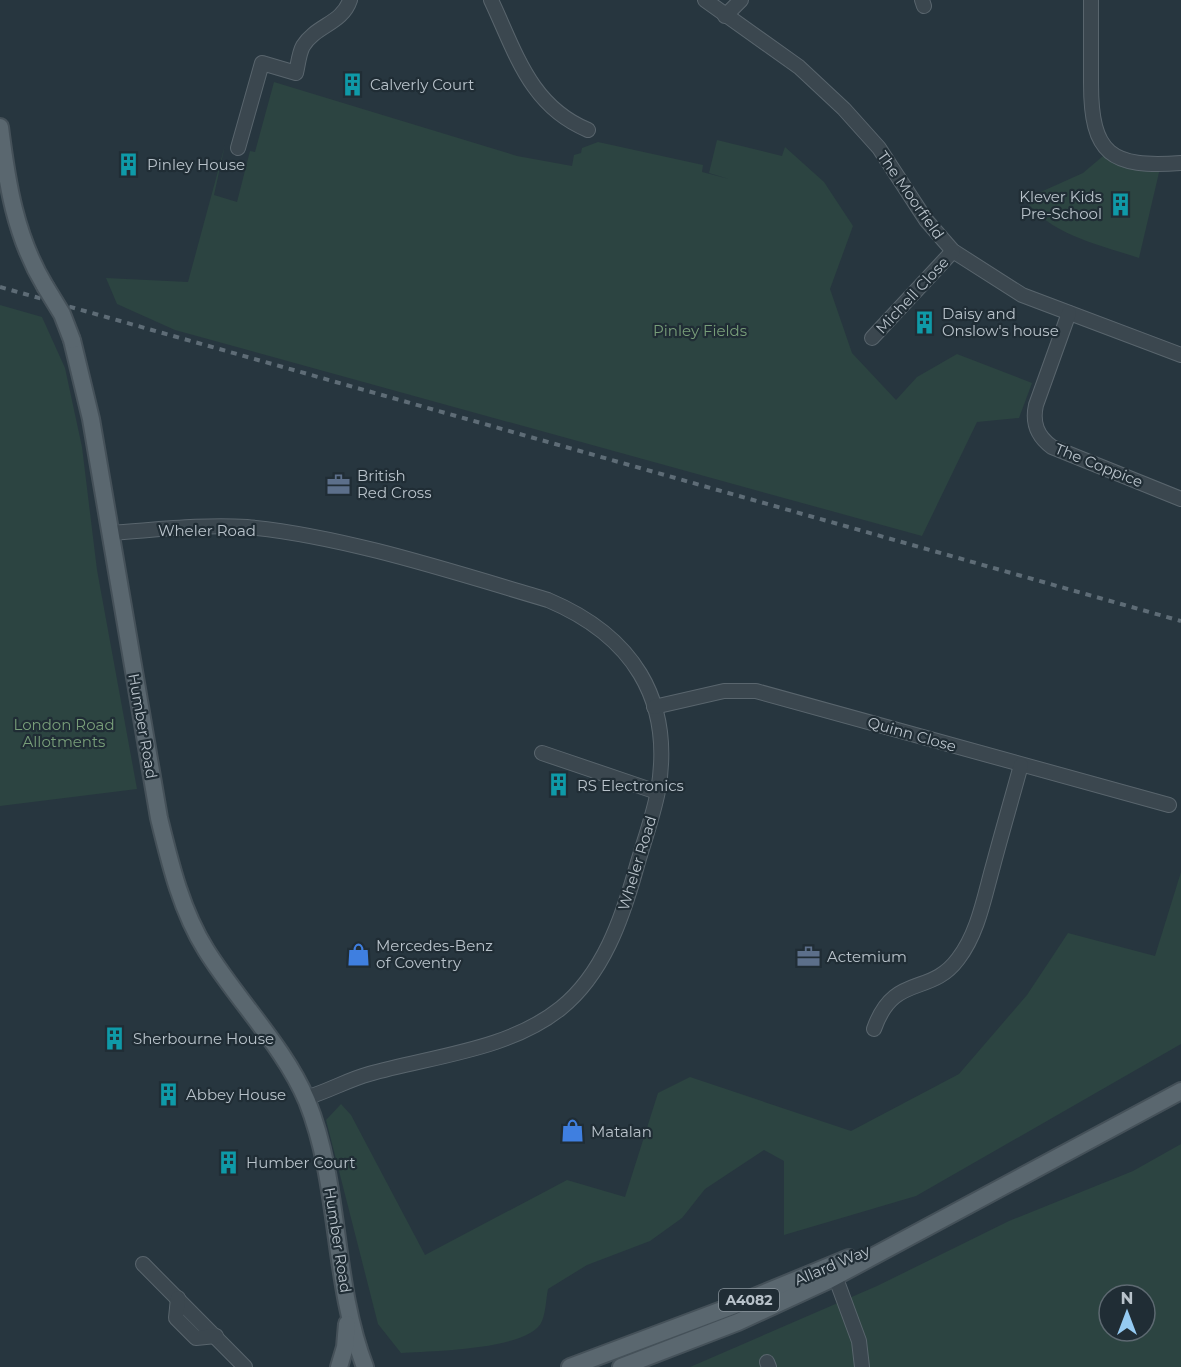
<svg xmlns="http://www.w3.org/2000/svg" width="1181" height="1367" font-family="Montserrat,sans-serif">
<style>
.green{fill:#2c4441;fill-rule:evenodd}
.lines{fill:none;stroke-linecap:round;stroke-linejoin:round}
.minor-casing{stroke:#59656d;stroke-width:16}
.major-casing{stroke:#455159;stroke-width:20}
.minor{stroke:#3b474f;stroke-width:14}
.major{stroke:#5a676f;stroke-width:16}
.rail{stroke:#5e6c76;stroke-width:4;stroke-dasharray:6 6;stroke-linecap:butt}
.major-bridge-casing{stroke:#455159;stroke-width:20;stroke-linecap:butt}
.major-bridge{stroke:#5a676f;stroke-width:16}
.labels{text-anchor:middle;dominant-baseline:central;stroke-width:4.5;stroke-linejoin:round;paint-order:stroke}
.shield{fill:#202d35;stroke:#8a959d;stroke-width:1.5}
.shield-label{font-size:14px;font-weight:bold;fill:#b8c2ca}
.poi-label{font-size:15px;fill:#b8c2ca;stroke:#202d35;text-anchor:start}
.street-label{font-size:15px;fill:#b8c2ca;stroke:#202d35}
.park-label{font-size:15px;fill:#789e79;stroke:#202d35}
</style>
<rect width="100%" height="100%" fill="#27363f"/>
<g class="green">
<polygon points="274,82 517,156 572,166 574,155 581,153 582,148 598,142 703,165 702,172 729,179 709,173 717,140 782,156 785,147 824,182 853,226 830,289 852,353 896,400 917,377 957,354 1032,383 1019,418 977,422 922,536 175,330 117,304 106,278 188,282 225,145 214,195 237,202 250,151 255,152"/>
<path d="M1109 151 1161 164 1139 258C1101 245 1049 235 1025 199L1083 173Z"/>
<polygon points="0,305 42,317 65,368 82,447 97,570 137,789 0,806"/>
<path d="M1181 872V1044L916 1196 784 1235V1161L764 1150 705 1189 682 1218 650 1241 587 1265 548 1289C546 1299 546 1311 542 1321 531 1350 430 1351 401 1353L378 1324 326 1120 341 1104 351 1115 425 1255 567 1180 625 1197 658 1093 690 1077 851 1131 959 1074 1027 995 1068 933 1155 956Z"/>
<path d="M1181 1144V1367H690L877 1286 1009 1221 1133 1171ZM1109 1295H1145V1331H1109Z"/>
</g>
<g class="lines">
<defs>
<g id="minor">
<path d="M491 0C516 53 530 106 588 130"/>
<polyline points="705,0 799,67 844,109 879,148 926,220 953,251 1022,295 1181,355"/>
<polyline points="922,0 924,6"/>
<path d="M1091 0C1091 28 1091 56 1091 83 1091 155 1111 168 1181 163"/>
<polyline points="725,16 741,0"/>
<path d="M238 148 262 63 296 73C298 65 299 53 303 46 316 25 342 24 350 0"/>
<path d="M1069 313 1036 405C1032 423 1037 436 1052 447L1181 499"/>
<polyline points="872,338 953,251"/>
<path d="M110 533C155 530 202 524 247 527 344 536 453 572 548 600 631 635 674 698 658 791 653 817 643 844 636 869 622 919 603 974 561 1008 509 1050 432 1056 369 1074 347 1080 327 1092 305 1098"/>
<polyline points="654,707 724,691 756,691 1169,805"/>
<polyline points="542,753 657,792"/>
<path d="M874 1029C894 972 930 997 958 959 978 933 984 898 993 866 1002 832 1012 798 1021 765"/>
<polyline points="143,1264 245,1367"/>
<polyline points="835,1276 859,1341 862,1367"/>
<polyline points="178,1298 176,1318 196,1338 216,1336"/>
<polyline points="767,1362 769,1367"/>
</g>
<g id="major">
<path d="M0 127C7 183 15 236 45 286"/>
<path d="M72 340 91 419 159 818C170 863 181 910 206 950 237 1000 285 1048 307 1101 341 1186 332 1282 365 1367"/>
<polyline points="339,1367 345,1347 347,1324"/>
<polyline points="570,1367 735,1305 849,1258"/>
<polyline points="621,1367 738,1322 829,1280 1181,1091"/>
</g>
</defs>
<use href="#minor" class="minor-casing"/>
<use href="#major" class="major-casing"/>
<use href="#minor" class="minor"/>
<use href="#major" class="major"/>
<polyline class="rail" points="0,287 1181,621"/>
<defs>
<polyline id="major-bridge" points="45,286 62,314 72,340"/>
</defs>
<use href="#major-bridge" class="major-bridge-casing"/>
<use href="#major-bridge" class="major-bridge"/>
</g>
<defs>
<symbol id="building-bare" viewBox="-9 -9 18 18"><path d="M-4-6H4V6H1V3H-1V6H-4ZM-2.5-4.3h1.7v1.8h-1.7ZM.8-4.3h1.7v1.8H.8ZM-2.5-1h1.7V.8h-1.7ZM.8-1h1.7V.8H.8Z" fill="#0f9aa8" stroke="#202d35" stroke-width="2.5" paint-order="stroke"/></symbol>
<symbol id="office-bare" viewBox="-9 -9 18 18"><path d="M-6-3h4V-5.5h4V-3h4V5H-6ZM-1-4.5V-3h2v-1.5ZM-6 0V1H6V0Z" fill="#5c6f8a" stroke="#202d35" stroke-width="2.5" paint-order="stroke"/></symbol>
<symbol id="shop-bare" viewBox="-9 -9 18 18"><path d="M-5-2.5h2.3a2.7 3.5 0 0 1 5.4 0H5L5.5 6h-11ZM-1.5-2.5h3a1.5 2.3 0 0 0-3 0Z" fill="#3f7fe0" stroke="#202d35" stroke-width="2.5" paint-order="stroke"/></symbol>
</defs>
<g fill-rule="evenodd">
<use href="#building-bare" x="336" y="68" width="33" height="33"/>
<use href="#building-bare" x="112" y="148" width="33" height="33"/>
<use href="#building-bare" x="1104" y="188" width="33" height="33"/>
<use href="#building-bare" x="908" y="306" width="33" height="33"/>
<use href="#office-bare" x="322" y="468" width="33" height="33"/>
<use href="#building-bare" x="542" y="768" width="33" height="33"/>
<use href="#shop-bare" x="342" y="938" width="33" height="33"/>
<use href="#office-bare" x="792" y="940" width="33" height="33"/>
<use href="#building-bare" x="98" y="1022" width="33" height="33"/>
<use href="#building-bare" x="152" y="1078" width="33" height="33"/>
<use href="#shop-bare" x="556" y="1114" width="33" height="33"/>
<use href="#building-bare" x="212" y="1146" width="33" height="33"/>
</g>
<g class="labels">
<rect class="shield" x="719" y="1289" width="60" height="22" rx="4.5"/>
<g class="shield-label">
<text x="749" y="1300">A4082</text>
</g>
<g class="poi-label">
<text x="370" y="84">Calverly Court</text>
<text x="147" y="164">Pinley House</text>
<text x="1102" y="196" text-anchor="end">Klever Kids<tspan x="1102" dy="17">Pre-School</tspan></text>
<text x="942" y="313">Daisy and<tspan x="942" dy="17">Onslow's house</tspan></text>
<text x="357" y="475">British<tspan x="357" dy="17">Red Cross</tspan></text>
<text x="577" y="785">RS Electronics</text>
<text x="376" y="945">Mercedes-Benz<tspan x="376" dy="17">of Coventry</tspan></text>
<text x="827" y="956">Actemium</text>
<text x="133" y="1038">Sherbourne House</text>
<text x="186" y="1094">Abbey House</text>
<text x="591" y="1131">Matalan</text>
<text x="246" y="1162">Humber Court</text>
</g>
<g class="street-label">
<text transform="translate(911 195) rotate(55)">The Moorfield</text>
<text transform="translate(912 295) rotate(-47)">Michell Close</text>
<text transform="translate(1099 465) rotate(22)">The Coppice</text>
<text x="207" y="530">Wheler Road</text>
<text transform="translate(143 726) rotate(80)">Humber Road</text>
<text transform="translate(912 734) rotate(16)">Quinn Close</text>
<text transform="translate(637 863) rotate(-73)">Wheler Road</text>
<text transform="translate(338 1240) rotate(81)">Humber Road</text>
<text transform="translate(832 1265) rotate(-23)">Allard Way</text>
</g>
<g class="park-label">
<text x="700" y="330">Pinley Fields</text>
<text x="64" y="724">London Road<tspan x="64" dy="17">Allotments</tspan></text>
</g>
</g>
<g transform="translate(1127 1313)"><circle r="28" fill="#202d35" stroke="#5d6971" stroke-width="1.5"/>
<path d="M0-4.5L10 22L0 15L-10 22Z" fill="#95cbf2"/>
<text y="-9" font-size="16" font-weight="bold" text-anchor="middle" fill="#b8c2ca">N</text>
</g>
</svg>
